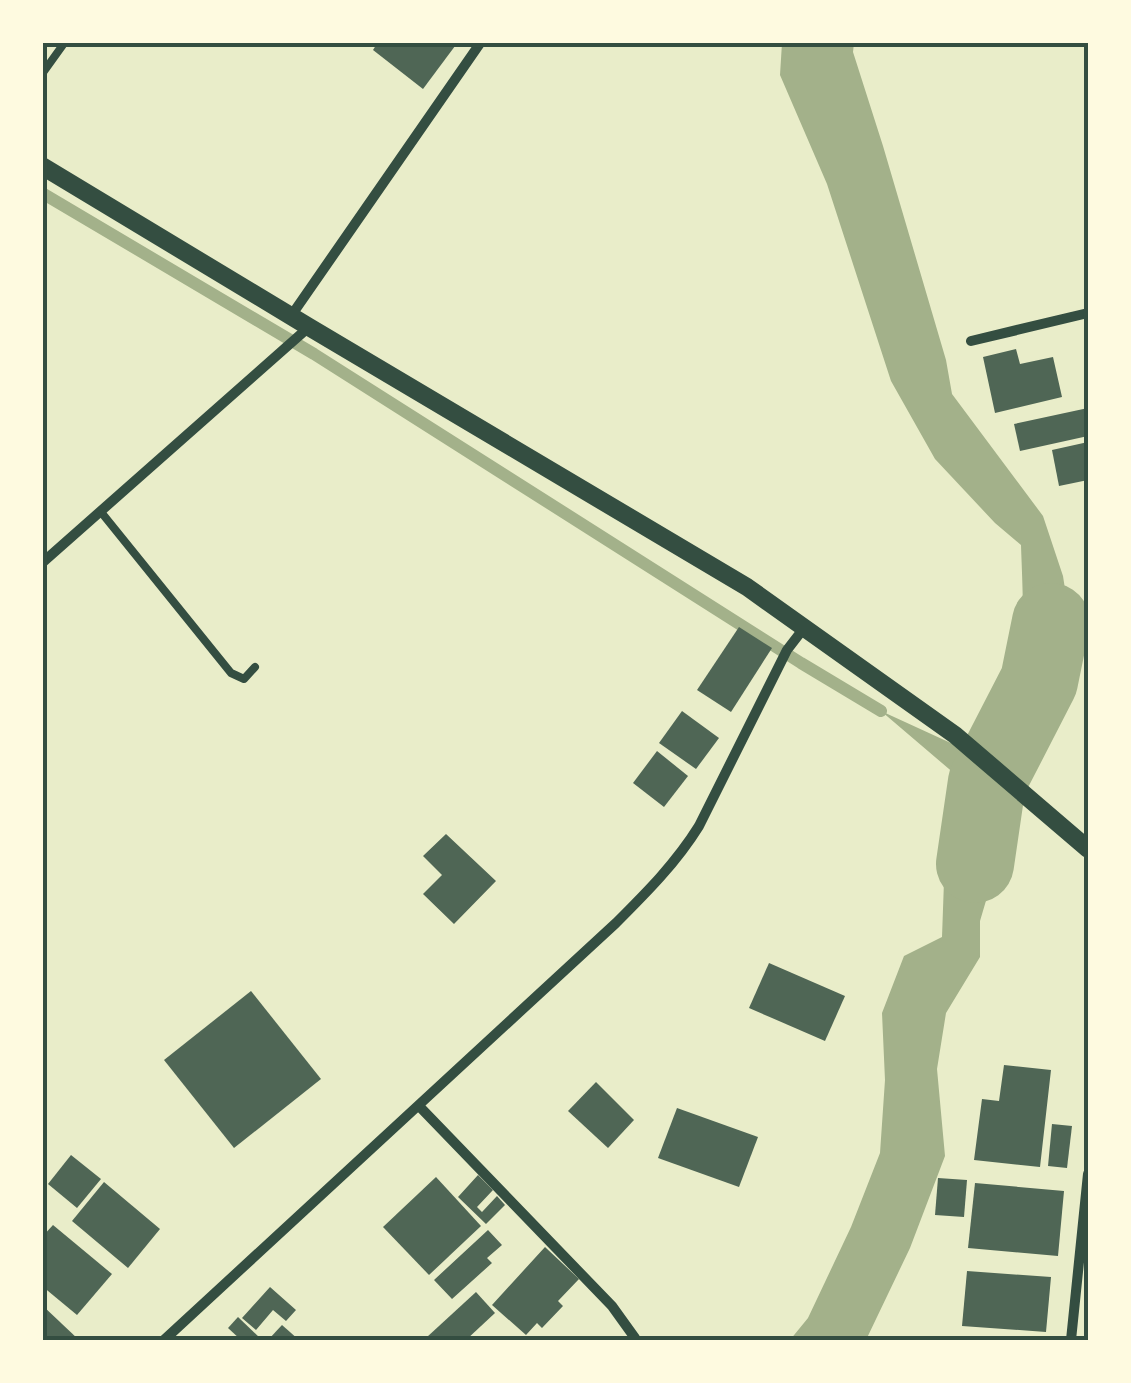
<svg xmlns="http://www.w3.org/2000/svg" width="1131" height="1383" font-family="'Sofia Sans Condensed',sans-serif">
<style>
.water{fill:#a3b18a}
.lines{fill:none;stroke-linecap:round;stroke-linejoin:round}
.stream{stroke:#a3b18a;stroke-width:12}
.river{stroke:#a3b18a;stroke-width:78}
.building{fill:#4f6655}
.service{stroke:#344e41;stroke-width:8}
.minor{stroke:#344e41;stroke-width:10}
.tertiary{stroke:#344e41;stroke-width:18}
.neatline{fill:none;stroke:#344e41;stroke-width:4}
</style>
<rect width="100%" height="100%" fill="#e9edc9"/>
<g class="water">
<path d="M782 43H854L853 52 883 146 946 360 952 394 1043 516 1063 576 1067 602 1066 676 1049 699 1048 747 1011 713C1029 690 1022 579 1021 545L995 523 935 459 891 381 827 184 780 75Z"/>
<polygon points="881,711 1014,772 1017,782 1013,809 980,921 980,957 946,1013 937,1069 945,1156 910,1248 866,1340 790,1340 808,1318 851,1227 880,1153 885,1080 882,1013 904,956 942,937 944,881 976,792"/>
</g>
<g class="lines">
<polyline class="stream" points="42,193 314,354 801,663 881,711"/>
<polyline class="river" points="975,864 987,782 1039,681 1051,622"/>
</g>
<g class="building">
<polygon points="378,42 458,42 423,89 373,50"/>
<polygon points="1016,349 1020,364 1053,357 1062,397 995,413 983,357"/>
<polygon points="1088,408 1088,436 1020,451 1014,424"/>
<polygon points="1088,442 1088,480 1059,486 1052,450"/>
<polygon points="739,627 772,648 731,712 697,690"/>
<polygon points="682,711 719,738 696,769 659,743"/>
<polygon points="657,751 688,776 664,807 633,783"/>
<polygon points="446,834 496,881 454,924 423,894 442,875 423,856"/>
<polygon points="769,963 845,996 825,1041 749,1008"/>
<polygon points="251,991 321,1079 234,1148 164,1060"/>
<polygon points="1004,1065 1051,1070 1040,1167 974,1160 982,1099 999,1101"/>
<polygon points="596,1082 634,1120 608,1148 568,1111"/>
<polygon points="677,1108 758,1137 739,1187 658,1158"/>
<polygon points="1052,1124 1072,1126 1067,1168 1048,1166"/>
<polygon points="71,1155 101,1179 77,1208 48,1184"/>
<polygon points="478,1175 493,1190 477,1207 482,1212 497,1196 505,1205 486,1224 458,1197"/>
<polygon points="436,1177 481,1226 429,1275 383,1227"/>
<polygon points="938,1178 967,1180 964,1217 935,1215"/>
<polygon points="104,1182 160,1229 128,1268 72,1221"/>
<polygon points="975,1183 1064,1191 1058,1256 968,1248"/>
<polygon points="53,1225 112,1274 77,1315 42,1286 42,1237"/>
<polygon points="488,1230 502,1245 487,1258 492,1263 452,1299 434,1280"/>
<polygon points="545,1247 579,1279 558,1301 563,1306 542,1328 537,1323 526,1335 492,1305"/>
<polygon points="967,1271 1051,1277 1046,1332 962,1326"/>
<polygon points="270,1287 296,1310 286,1321 273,1310 256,1330 242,1318"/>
<polygon points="476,1292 495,1313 466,1340 430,1340 427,1337"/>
<polygon points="42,1305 79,1340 46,1340 42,1337"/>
<polygon points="238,1317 262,1340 241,1340 228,1328"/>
<polygon points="282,1325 299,1340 268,1340"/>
</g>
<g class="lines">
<g class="service">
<polyline points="42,74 65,42"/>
<polyline points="101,512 231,673 244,679 255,667"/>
</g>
<g class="minor">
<polyline points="291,316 481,42"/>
<polyline points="971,341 1088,313"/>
<polyline points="42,563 309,327"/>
<polyline points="419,1106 612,1306 635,1338 634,1340"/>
<path d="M164 1340 616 923C647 892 676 863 699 826L787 650 804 628"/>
<polyline points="1071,1340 1088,1174"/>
</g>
<polyline class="tertiary" points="42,166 309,327 747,587 955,735 1088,849"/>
</g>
<rect width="1131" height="1383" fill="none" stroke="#fefae0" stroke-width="90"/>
<rect x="45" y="45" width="1041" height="1293" class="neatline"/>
</svg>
